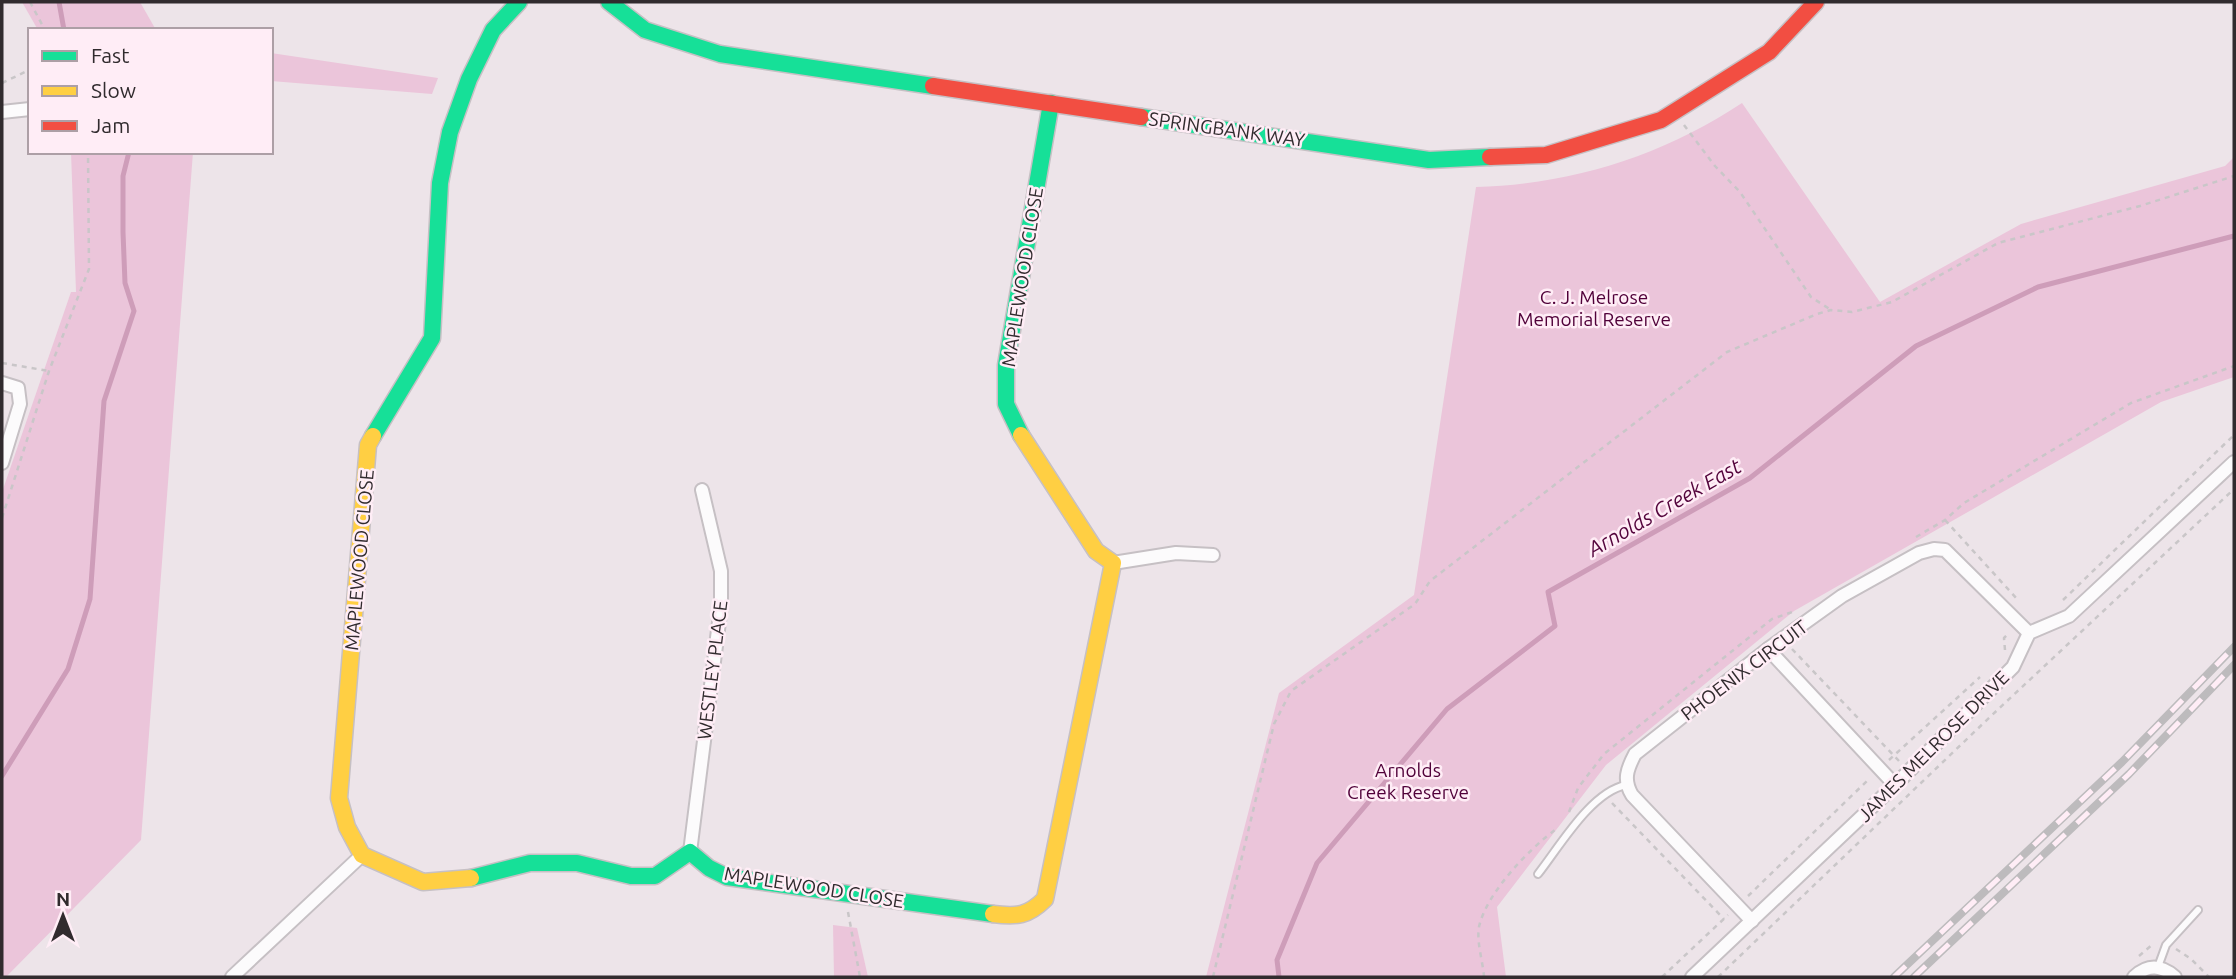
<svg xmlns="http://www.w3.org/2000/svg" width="2236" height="979" font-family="Ubuntu,sans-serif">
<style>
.green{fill:#ebc5da}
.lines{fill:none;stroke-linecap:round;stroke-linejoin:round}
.stream{stroke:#ce9db9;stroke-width:5}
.lane-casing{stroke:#c6c0c4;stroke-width:10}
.street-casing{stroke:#c6c0c4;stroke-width:16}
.fast-casing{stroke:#c6c0c4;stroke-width:19}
.slow-casing{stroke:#c6c0c4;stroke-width:19}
.jam-casing{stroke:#c6c0c4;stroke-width:19}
.path{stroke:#c9c6c8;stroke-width:2.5;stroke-dasharray:5 5;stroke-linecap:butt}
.lane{stroke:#fcfbfc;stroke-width:6}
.street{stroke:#fcfbfc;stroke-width:12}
.fast{stroke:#16e098;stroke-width:16}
.slow{stroke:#ffcf43;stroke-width:16}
.jam{stroke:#f24e42;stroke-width:16}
.rail-casing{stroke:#bdbbbd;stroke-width:8}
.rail{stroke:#ffedf6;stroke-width:5;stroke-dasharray:16;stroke-linecap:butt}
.labels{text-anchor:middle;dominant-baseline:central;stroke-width:5;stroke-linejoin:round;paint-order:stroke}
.street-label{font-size:19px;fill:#312b2e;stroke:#ffedf6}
.park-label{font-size:19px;fill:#500039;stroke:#ffedf6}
.water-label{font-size:21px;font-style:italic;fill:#54043c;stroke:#ffedf6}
</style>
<rect width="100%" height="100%" fill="#ede4e9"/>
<g class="green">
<polygon points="22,2 140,2 156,30 38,30"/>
<polygon points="271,53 438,78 432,94 271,81"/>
<path d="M1742 103 1880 302 2021 224 2225 166 2234 157V377L2161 402 1794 611 1606 765 1497 907 1506 977H1206L1279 693 1414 595 1476 187C1573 184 1662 156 1742 103Z"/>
<polygon points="71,152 193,152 141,840 6,977 2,977 2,492 71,292 76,292"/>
<polygon points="833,925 857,928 868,977 834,977"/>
</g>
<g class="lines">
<g class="stream">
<polyline points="59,2 64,30"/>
<polyline points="2,776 68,669 90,599 104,401 134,311 125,283 123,232 123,176 129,152"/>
<polyline points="1279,977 1277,960 1317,863 1447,709 1555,626 1548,592 1750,478 1916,346 2038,287 2234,236"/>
</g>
<defs>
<g id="lane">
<path d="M1538 874C1560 846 1591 792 1626 785"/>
<polyline points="2158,967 2166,945 2198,910"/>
</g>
<g id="street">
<polyline points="2,112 30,109"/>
<polyline points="2,383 18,388 20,404 2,463"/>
<polyline points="1113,563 1176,553 1213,555"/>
<polyline points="1768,649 1895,785"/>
<polyline points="690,852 721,606 721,571 702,490"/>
<path d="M1752 921 1632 795C1623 780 1627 769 1635 754L1768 649 1842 596 1919 553 1934 549 1945 550 2029 633"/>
<polyline points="232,977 362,855"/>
<polyline points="1692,977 1895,785 2013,667 2029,633 2069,616 2234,462"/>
<path d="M2134 977C2148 964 2161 965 2175 977"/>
</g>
<g id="fast">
<polyline points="609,2 645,30 720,54 933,86"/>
<polyline points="1141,117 1429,160 1490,157"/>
<polyline points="1021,435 1006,404 1006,365 1051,103"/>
<polyline points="373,436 432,338 440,183 450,132 469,79 493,30 519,2"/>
<polyline points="471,878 530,863 577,863 631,876 655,876 690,852 709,868 727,877 993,914"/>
</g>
<g id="slow">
<polyline points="373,436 368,445 339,798 347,827 362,855 423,882 471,878"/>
<path d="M993 914C1017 917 1028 916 1045 899L1113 563 1096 551 1021 435"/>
</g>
<g id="jam">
<polyline points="933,86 1141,117"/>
<polyline points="1490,157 1546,155 1661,120 1769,52 1816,2"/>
</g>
</defs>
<use href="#lane" class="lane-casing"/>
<use href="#street" class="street-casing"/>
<use href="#fast" class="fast-casing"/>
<use href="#slow" class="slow-casing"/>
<use href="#jam" class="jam-casing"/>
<g class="path">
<polyline points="30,2 45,30"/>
<polyline points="2,83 25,72 30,73"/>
<polyline points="1684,125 1715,166 1740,192 1811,297 1831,310"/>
<polyline points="2,363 49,371"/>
<polyline points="2,518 49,371 89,269 88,152"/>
<polyline points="1945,520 2018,600"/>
<polyline points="1916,537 1945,520 1964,503 2131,403 2234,366"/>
<polyline points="2063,600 2234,435"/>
<polyline points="1792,649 1899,761"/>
<polyline points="2005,650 2004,638 2008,634"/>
<polyline points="1889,760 1980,677"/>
<polyline points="1612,803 1724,919"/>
<polyline points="1569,812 1578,788 1604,754 1772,619 1795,611"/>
<polyline points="1748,896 1869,779"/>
<polyline points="848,912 860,977"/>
<polyline points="2176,949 2191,959 2209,977"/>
<polyline points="2139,956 2153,944"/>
<polyline points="1213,977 1274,724 1291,691 1415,604 1430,581 1727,352 1817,314 1831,310 1852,312 1892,302 1998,243 2140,206 2234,176"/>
<path d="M1484 977C1483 961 1475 938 1480 923 1489 891 1529 849 1555 830"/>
<polyline points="1662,977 1728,915"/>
<polyline points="1718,977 1991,716 2234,489"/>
</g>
<use href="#lane" class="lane"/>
<use href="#street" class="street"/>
<use href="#fast" class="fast"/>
<use href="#slow" class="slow"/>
<use href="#jam" class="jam"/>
<defs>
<g id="rail">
<polyline points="1894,977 2122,762 2234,647"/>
<polyline points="1914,977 2129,774 2234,665"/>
</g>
</defs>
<use href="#rail" class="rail-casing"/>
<use href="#rail" class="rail"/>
</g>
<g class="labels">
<g class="street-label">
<text transform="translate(1227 129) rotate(8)">SPRINGBANK WAY</text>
<text transform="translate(1022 277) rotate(-81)">MAPLEWOOD CLOSE</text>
<text transform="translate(359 560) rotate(-85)">MAPLEWOOD CLOSE</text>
<text transform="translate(712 670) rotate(-83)">WESTLEY PLACE</text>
<text transform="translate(1744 670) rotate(-37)">PHOENIX CIRCUIT</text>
<text transform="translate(1933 746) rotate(-45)">JAMES MELROSE DRIVE</text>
<text transform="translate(814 887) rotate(9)">MAPLEWOOD CLOSE</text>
</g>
<g class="park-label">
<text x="1594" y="297">C. J. Melrose<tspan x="1594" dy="22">Memorial Reserve</tspan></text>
<text x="1408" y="770">Arnolds<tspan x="1408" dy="22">Creek Reserve</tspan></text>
</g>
<g class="water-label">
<text transform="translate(1664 507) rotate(-30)">Arnolds Creek East</text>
</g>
</g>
<rect width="2236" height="979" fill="none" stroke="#312b2e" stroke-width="7"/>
<rect x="28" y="28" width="245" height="126" fill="#ffedf6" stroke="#ad9fa6" stroke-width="2"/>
<rect x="42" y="51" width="35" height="10" fill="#16e098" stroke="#ad9fa6" stroke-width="2"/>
<text x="91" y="63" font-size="21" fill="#312b2e">Fast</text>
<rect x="42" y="86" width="35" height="10" fill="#ffcf43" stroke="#ad9fa6" stroke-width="2"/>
<text x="91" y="98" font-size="21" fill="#312b2e">Slow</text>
<rect x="42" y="121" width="35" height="10" fill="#f24e42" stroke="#ad9fa6" stroke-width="2"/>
<text x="91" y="133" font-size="21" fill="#312b2e">Jam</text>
<g transform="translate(63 916)" stroke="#ffedf6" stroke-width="5" paint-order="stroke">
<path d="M0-5L12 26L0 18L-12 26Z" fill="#312b2e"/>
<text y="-10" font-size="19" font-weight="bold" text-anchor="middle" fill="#312b2e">N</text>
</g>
</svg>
